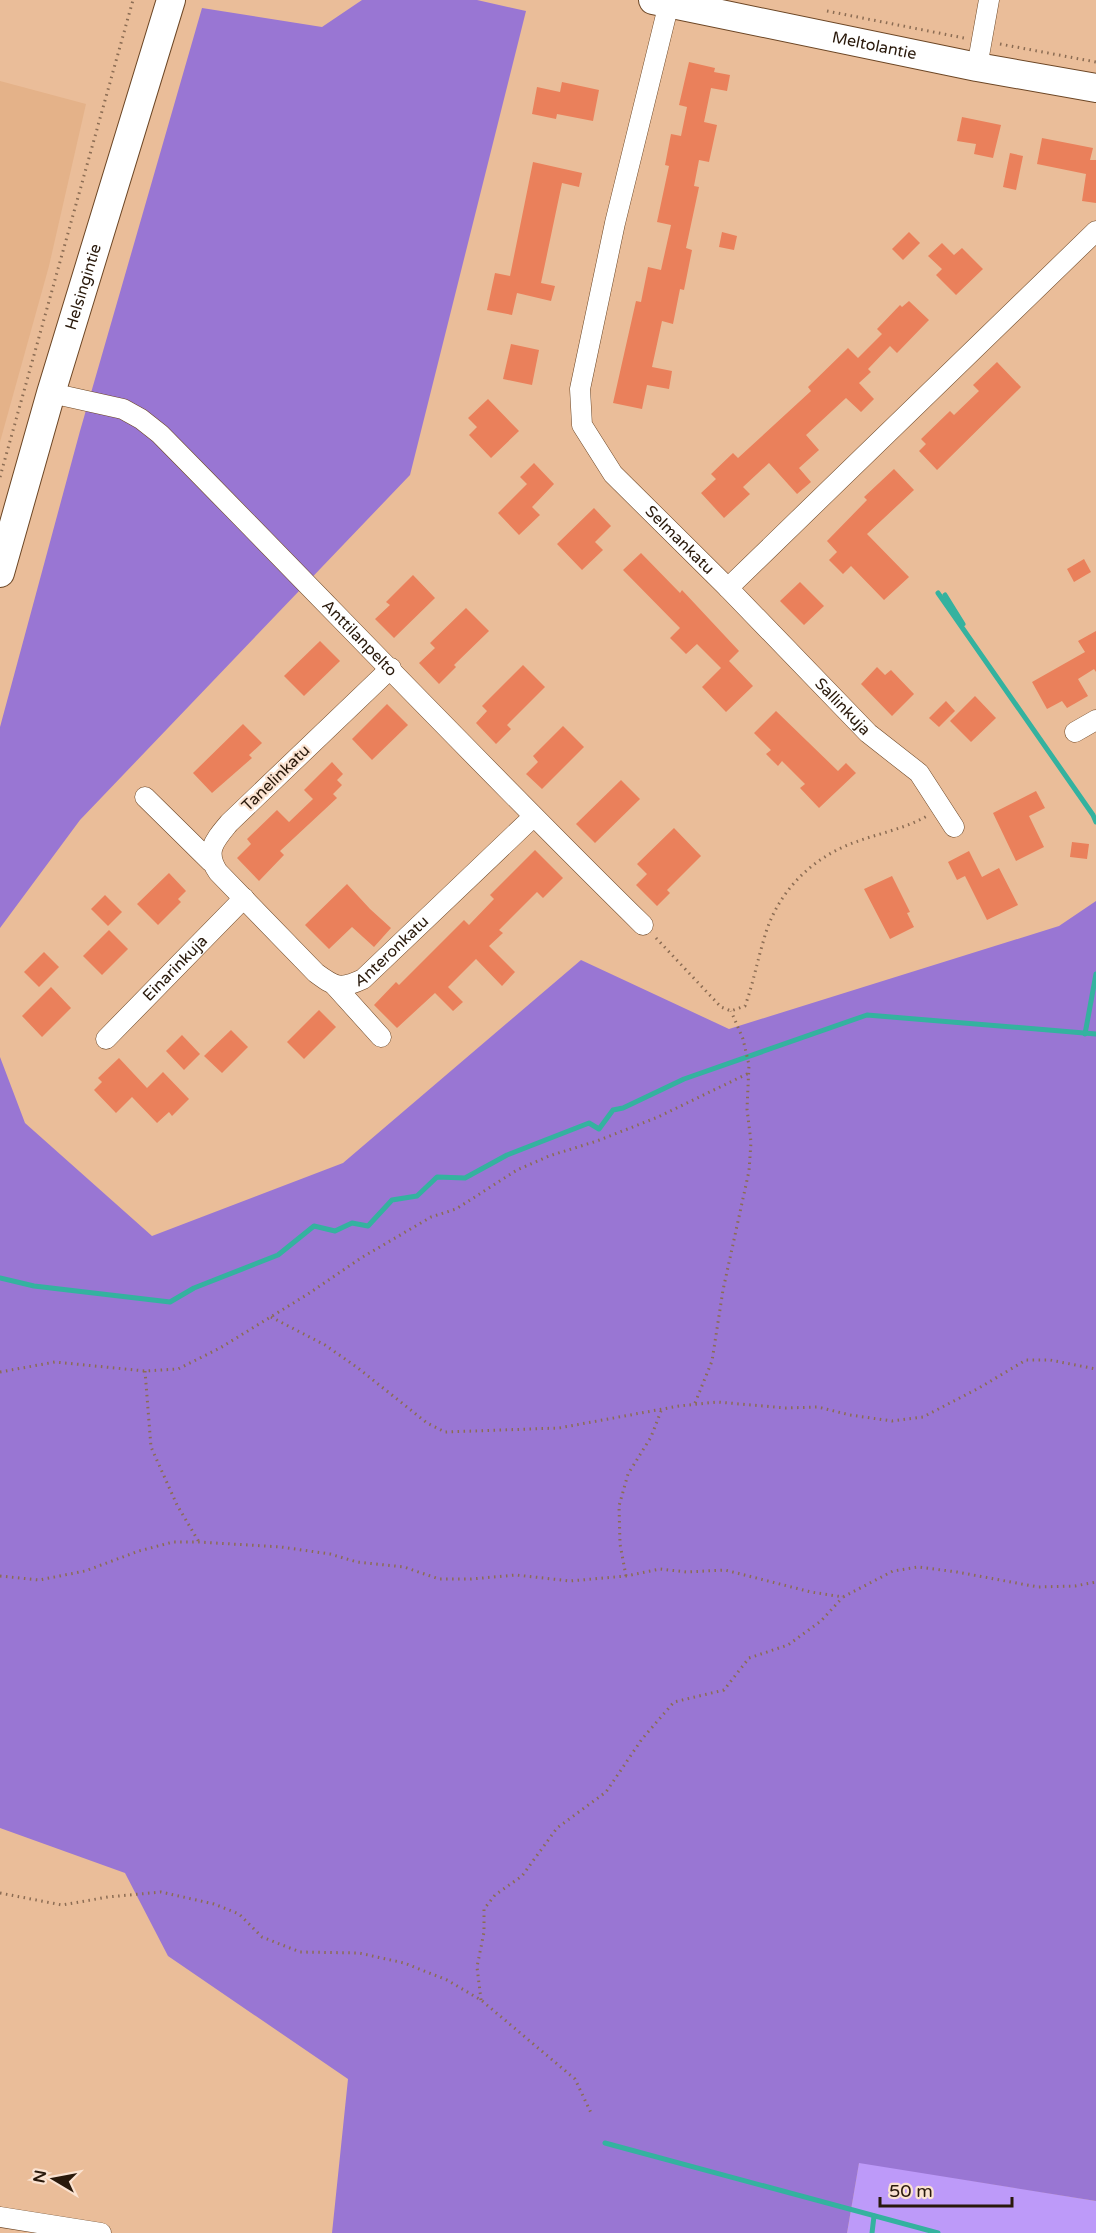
<svg xmlns="http://www.w3.org/2000/svg" width="1096" height="2233" font-family="'Varela Round',sans-serif">
<style>
.built{fill:#e4b289}
.green{fill:#bd9af9}
.forest{fill:#9976d3}
.lines{fill:none;stroke-linecap:round;stroke-linejoin:round}
.stream{stroke:#34b29f;stroke-width:5}
.building{fill:#ea805b}
.street-casing{stroke:#6c4625;stroke-width:21}
.secondary-casing{stroke:#6c4625;stroke-width:30}
.path{stroke:#8b6c53;stroke-width:3;stroke-dasharray:1.5 4.5;stroke-linecap:butt}
.street{stroke:#fff;stroke-width:20}
.secondary{stroke:#fff;stroke-width:28}
.labels{text-anchor:middle;dominant-baseline:central;stroke-width:4.5;stroke-linejoin:round;paint-order:stroke}
.street-label{font-size:16px;fill:#29190b;stroke:#fbe3d1}
</style>
<rect width="100%" height="100%" fill="#eabd99"/>
<polygon class="built" points="0,81 86,104 49,266 0,442"/>
<polygon class="green" points="859,2162 1096,2201 1096,2233 847,2233"/>
<g class="forest">
<polygon points="362,0 477,0 526,11 410,475 80,820 0,928 0,727 80,431 202,8 322,27"/>
<polygon points="1096,901 1096,2201 859,2163 847,2233 332,2233 348,2079 168,1956 125,1873 0,1828 0,1057 25,1123 152,1236 343,1163 581,960 729,1029 1059,926"/>
</g>
<g class="lines">
<g class="stream">
<polyline points="938,593 1093,815 1096,822"/>
<polyline points="945,595 963,624"/>
<polyline points="1085,1034 1096,974"/>
<polyline points="0,1278 34,1286 170,1302 194,1288 278,1255 314,1226 335,1231 352,1223 368,1226 392,1200 417,1196 437,1177 465,1178 507,1155 589,1123 599,1129 613,1110 623,1108 684,1079 867,1015 1096,1034"/>
<polyline points="605,2143 938,2233"/>
<polyline points="872,2233 874,2216"/>
</g>
</g>
<g class="building">
<polygon points="689,62 715,68 714,72 730,75 727,91 711,88 704,122 717,125 709,162 699,160 694,186 699,187 686,248 692,250 684,290 680,289 673,324 662,321 652,367 672,371 669,389 647,385 642,409 613,403 636,301 641,302 648,267 661,270 671,225 657,222 669,166 665,165 671,134 681,136 687,107 679,105"/>
<polygon points="562,82 599,90 593,121 557,114 556,119 532,114 537,87 560,92"/>
<polygon points="962,117 1001,125 993,158 974,154 976,144 957,141"/>
<polygon points="1042,138 1093,148 1090,160 1096,160 1096,203 1082,201 1086,174 1037,164"/>
<polygon points="1010,153 1023,156 1016,190 1003,187"/>
<polygon points="533,162 582,173 579,187 562,183 541,283 555,286 551,301 517,293 512,315 487,310 495,273 510,276"/>
<polygon points="722,232 737,236 734,250 719,247"/>
<polygon points="909,232 920,243 903,260 892,249"/>
<polygon points="942,243 954,255 962,248 983,269 956,295 936,275 942,269 928,256"/>
<polygon points="909,301 929,320 897,353 890,346 868,369 871,372 859,383 874,399 861,412 846,398 806,435 819,450 799,468 811,482 797,494 769,463 743,487 750,494 724,518 701,493 716,479 711,474 733,453 738,458 811,391 808,387 848,348 858,358 882,334 877,329 900,305 902,307"/>
<polygon points="511,344 539,350 532,385 503,379"/>
<polygon points="997,362 1021,387 937,470 919,451 926,444 921,439 950,411 954,415 979,391 973,385"/>
<polygon points="488,399 519,431 491,458 469,435 477,427 468,418"/>
<polygon points="534,463 554,484 532,507 540,515 519,535 498,513 527,484 520,477"/>
<polygon points="894,469 914,490 867,534 909,577 884,600 851,566 843,574 829,560 837,552 827,541 867,500 864,497"/>
<polygon points="594,508 611,526 595,542 603,550 582,570 557,544"/>
<polygon points="641,553 680,593 682,590 739,651 729,661 753,686 726,712 702,687 721,668 697,644 686,654 670,638 680,628 623,570"/>
<polygon points="1084,559 1091,572 1074,582 1067,569"/>
<polygon points="413,575 435,598 394,638 375,619 390,605 386,602"/>
<polygon points="800,582 824,606 804,625 780,601"/>
<polygon points="466,608 489,631 454,665 456,667 439,684 419,663 435,648 430,643"/>
<polygon points="1096,631 1096,672 1094,669 1078,679 1088,696 1067,708 1062,701 1047,709 1032,682 1085,652 1078,641"/>
<polygon points="320,641 340,661 304,696 284,676"/>
<polygon points="523,665 545,687 507,725 511,729 496,744 476,723 487,711 482,706"/>
<polygon points="877,667 885,675 891,670 914,694 892,716 861,684"/>
<polygon points="975,696 996,718 971,742 950,721"/>
<polygon points="946,701 955,711 939,727 929,718"/>
<polygon points="387,704 408,725 372,760 352,739"/>
<polygon points="776,711 838,771 846,763 856,773 819,808 800,788 805,784 782,761 778,766 766,754 771,750 754,733"/>
<polygon points="243,724 262,743 249,755 252,758 212,793 193,773"/>
<polygon points="563,726 584,747 542,789 526,774 538,762 533,756"/>
<polygon points="332,762 343,774 337,780 342,785 333,794 337,798 280,851 284,855 259,881 237,858 251,844 247,839 277,810 289,822 313,799 304,790"/>
<polygon points="621,780 640,799 595,843 576,824"/>
<polygon points="1036,791 1045,808 1029,816 1044,847 1016,861 993,813"/>
<polygon points="674,828 701,856 667,890 670,893 657,906 636,885 647,874 637,864"/>
<polygon points="1072,842 1089,844 1087,859 1070,857"/>
<polygon points="535,850 563,878 543,898 537,892 499,930 503,933 489,946 515,972 502,986 476,959 448,987 463,1002 453,1011 435,993 397,1028 374,1005 396,982 399,985 464,920 469,925 494,899 490,895"/>
<polygon points="969,851 982,877 999,868 1018,905 987,920 965,876 957,880 948,862"/>
<polygon points="169,873 186,891 178,899 181,902 158,925 137,904"/>
<polygon points="892,876 910,912 907,913 914,927 890,939 864,889"/>
<polygon points="347,884 370,909 391,928 374,947 352,927 329,949 305,925"/>
<polygon points="105,895 122,912 108,926 91,909"/>
<polygon points="109,930 128,949 102,975 83,956"/>
<polygon points="44,952 59,967 39,987 24,972"/>
<polygon points="51,987 71,1008 42,1037 22,1016"/>
<polygon points="319,1010 336,1027 304,1059 287,1042"/>
<polygon points="231,1030 248,1047 222,1073 204,1056"/>
<polygon points="182,1035 200,1054 184,1070 166,1051"/>
<polygon points="119,1058 147,1088 163,1072 189,1099 172,1116 169,1112 157,1123 132,1097 116,1113 94,1090 102,1082 98,1078"/>
</g>
<g class="lines">
<defs>
<g id="street">
<path id="s1" d="M669 3 615 223 580 389 582 425 613 474 728 588 1096 231"/>
<polyline points="977,67 989,0"/>
<path id="s2" d="M51 393 123 409 141 419 160 434C321 597 479 764 643 925"/>
<path id="s3" d="M728 588 868 733 919 773 954 827"/>
<path id="s4" d="M391 668 229 823C215 840 204 851 218 872L316 973C335 987 340 990 363 979L533 817"/>
<polyline points="1075,732 1096,720"/>
<polyline points="145,797 211,862"/>
<polyline points="335,986 381,1037"/>
<path id="s5" d="M106 1039 244 898"/>
<polyline points="0,2217 101,2233"/>
</g>
<g id="secondary">
<path id="s6" d="M653 0 977 67 1096 88"/>
<path id="s7" d="M0 573 51 393 171 0"/>
</g>
</defs>
<use href="#street" class="street-casing"/>
<use href="#secondary" class="secondary-casing"/>
<g class="path">
<polyline points="827,11 964,38"/>
<polyline points="1000,44 1096,62"/>
<polyline points="0,477 133,0"/>
<path d="M656 938 721 1007 731 1011 745 1006C753 984 757 962 764 939 774 901 801 868 837 850 866 835 899 832 927 816"/>
<polyline points="271,1317 325,1345 358,1368 427,1423 445,1432 559,1428 679,1406 717,1402 786,1408 818,1407 850,1415 892,1421 923,1417 979,1388 1026,1360 1050,1360 1096,1369"/>
<polyline points="145,1371 151,1447 177,1505 199,1542"/>
<polyline points="0,1372 55,1362 145,1371 178,1369 220,1348 308,1294 361,1258 431,1217 456,1209 517,1170 549,1156 597,1141 658,1117 749,1073"/>
<polyline points="695,1403 712,1361 723,1290 749,1171 751,1142 747,1109 749,1065 743,1039 731,1011"/>
<polyline points="0,1576 39,1580 85,1571 139,1551 173,1542 199,1542 281,1547 330,1554 357,1562 404,1567 439,1579 471,1579 516,1575 570,1581 626,1576 660,1569 687,1572 725,1570 811,1592 843,1597 893,1571 918,1567 957,1572 1038,1587 1075,1586 1096,1582"/>
<polyline points="626,1576 620,1544 619,1506 628,1474 651,1437 661,1411"/>
<polyline points="0,1893 62,1905 108,1897 161,1892 214,1904 239,1914 262,1937 300,1952 359,1953 404,1963 447,1980 481,2000 575,2079 592,2115"/>
<polyline points="481,2000 477,1967 484,1932 484,1909 495,1895 522,1876 557,1828 606,1792 642,1739 674,1702 724,1690 749,1658 788,1645 821,1621 843,1597"/>
</g>
<use href="#street" class="street"/>
<use href="#secondary" class="secondary"/>
</g>
<g class="labels">
<g class="street-label">
<text stroke="none"><textPath href="#s6" startOffset="226">Meltolantie</textPath></text>
<text stroke="none"><textPath href="#s7" startOffset="298">Helsingintie</textPath></text>
<text stroke="none"><textPath href="#s1" startOffset="584">Selmankatu</textPath></text>
<text stroke="none"><textPath href="#s2" startOffset="404">Anttilanpelto</textPath></text>
<text stroke="none"><textPath href="#s3" startOffset="165">Sallinkuja</textPath></text>
<text transform="translate(276 778) rotate(-44)">Tanelinkatu</text>
<text stroke="none"><textPath href="#s4" startOffset="512">Anteronkatu</textPath></text>
<text stroke="none"><textPath href="#s5" startOffset="99">Einarinkuja</textPath></text>
</g>
</g>
<g transform="translate(54 2179) rotate(280)" stroke="#fbe3d1" stroke-width="4.5" paint-order="stroke">
<path d="M0-4.5L10 22L0 15L-10 22Z" fill="#29190b"/>
<text y="-9" font-size="16" font-weight="bold" text-anchor="middle" fill="#29190b">N</text>
</g>
<path d="M880 2197v9h132v-9" fill="none" stroke="#29190b" stroke-width="3"/>
<text x="889" y="2197" font-size="18" fill="#29190b" stroke="#fbe3d1" stroke-width="4.5" paint-order="stroke">50 m</text>
</svg>
